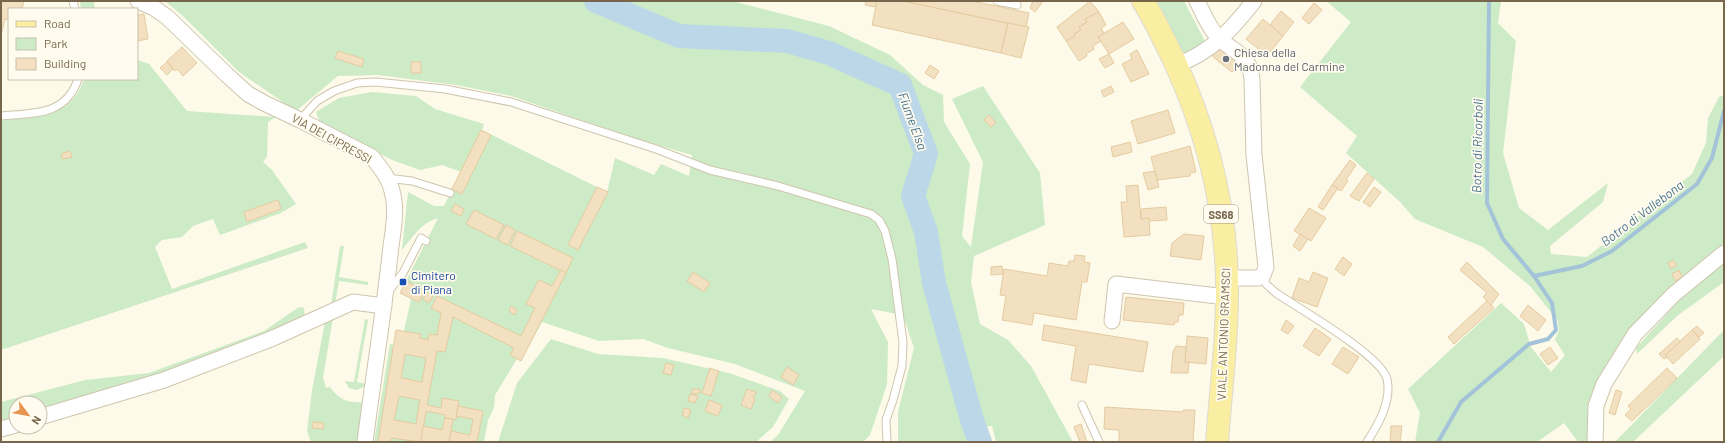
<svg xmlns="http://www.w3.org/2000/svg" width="1725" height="443" font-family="Barlow,sans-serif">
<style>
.green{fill:#cdebc6}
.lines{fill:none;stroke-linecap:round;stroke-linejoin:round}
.stream{stroke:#a3c3d9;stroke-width:4}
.river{stroke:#bcd7e7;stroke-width:24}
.building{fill:#f2e0c0;stroke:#e5cba0;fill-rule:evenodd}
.service-casing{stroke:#cfc5ae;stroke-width:9}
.minor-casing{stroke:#cfc5ae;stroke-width:17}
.primary-casing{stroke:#dedad4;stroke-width:24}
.service{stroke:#fff;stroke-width:7}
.minor{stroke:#fff;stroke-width:15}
.primary{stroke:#faeea2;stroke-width:22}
.worship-dot{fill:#6b7280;stroke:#fffcef;stroke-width:1.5}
.transit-dot{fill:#1a4fb4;stroke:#fffcef;stroke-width:1.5}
.labels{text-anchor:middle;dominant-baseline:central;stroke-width:3.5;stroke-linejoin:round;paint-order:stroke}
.shield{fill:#fffcef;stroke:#a0937d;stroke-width:1}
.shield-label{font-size:11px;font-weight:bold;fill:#77664c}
.worship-label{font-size:12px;fill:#5b616d;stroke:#fffcef;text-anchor:start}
.street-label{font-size:12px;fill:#77664c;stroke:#fffcef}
.transit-label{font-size:12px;fill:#164399;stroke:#fffcef;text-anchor:start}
.water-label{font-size:13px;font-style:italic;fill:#487492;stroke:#fffcef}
</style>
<rect width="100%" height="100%" fill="#fdfae9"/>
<g class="green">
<polygon points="80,1 94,2 95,9 81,9"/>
<path d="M165 1H732L829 26 890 55 923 85 943 95 944 122 970 164 962 236 971 247 983 162 952 99 983 86 1040 173 1045 225 974 256 971 282 980 324 1008 340 1031 366 1073 442H996L992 426 972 427 976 442H898V412L914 348 903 315 871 309 888 342 887 384 870 435 863 442H770L778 435 805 391 735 364 668 348 643 339 599 341 542 322 521 361 517 359 495 395 494 408 488 420 484 442H374L390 344 394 345 396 330 404 331 411 299 400 293 438 218C422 222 412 238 402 250L408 192 434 206H444L461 172 442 165 420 170 392 160 319 121 316 112 339 98 372 92 416 96 435 109 484 124 482 130 607 192 615 158 654 175 661 164 689 176 692 155 640 140 511 96 456 85 378 75 338 76 296 111 239 72 184 17Z"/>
<polygon points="1156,1 1184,1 1206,43 1184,55"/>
<polygon points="1326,1 1501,1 1498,23 1516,41 1503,153 1519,208 1548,230 1608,183 1603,202 1550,246 1551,254 1587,257 1692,174 1706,143 1708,118 1719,97 1724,95 1724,243 1669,292 1631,334 1588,442 1578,442 1564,423 1537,442 1415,442 1420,413 1408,389 1501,303 1524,324 1531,347 1551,372 1565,355 1555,340 1559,330 1558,321 1530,286 1483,247 1415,219 1400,202 1346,153 1357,136 1300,87 1351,22"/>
<path d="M137 60 149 64 187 111 276 117 268 122 267 157 263 162 272 170 296 204 281 213 220 235 213 219 193 226 182 237 162 240 155 247 172 289 305 242 308 248 1 350V120C35 117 71 119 84 79H137Z"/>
<polygon points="340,246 344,246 339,277 368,282 368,285 339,281 335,305 331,305"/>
<polygon points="1724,262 1724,282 1677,316 1637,354 1636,348 1685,294"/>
<polygon points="299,307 304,308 305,318 160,378 40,414 40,403 16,403 16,421 1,425 1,402 85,380 149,373 264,331"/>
<path d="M333 318 323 378 326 388 330 387C339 400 348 403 364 402L360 442H311L307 431 312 390 325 322Z"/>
<polygon points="365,319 368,320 357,382 366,384 364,387 356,390 349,388 345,381 354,382"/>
<polygon points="1724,330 1724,356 1633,442 1615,442"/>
<polygon points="551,339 598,354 663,358 729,373 780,391 789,399 773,427 756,442 498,442 517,383"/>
</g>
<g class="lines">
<g class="stream">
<polyline points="1489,1 1487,203 1503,239 1534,276"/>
<polyline points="1438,442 1461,402 1529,344 1548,339 1556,330 1552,303 1534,276 1582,266 1612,251 1697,184 1712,158 1724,111"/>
</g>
<polyline class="river" points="596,1 679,36 787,41 829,53 900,85 926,154 913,196 926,232 934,283 972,420 980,442"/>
</g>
<g class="building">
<polygon points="1,1 24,1 22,9 9,9 9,20 5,19 1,35"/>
<polygon points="866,1 877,1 876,7 865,5"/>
<polygon points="877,1 903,1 1008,23 1001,53 872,25"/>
<polygon points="903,1 972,1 1029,13 1026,27"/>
<polygon points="1033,1 1043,1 1035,12 1030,8"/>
<polygon points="1090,1 1099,12 1085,19 1087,22 1079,27 1081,30 1074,34 1075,36 1066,41 1057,27"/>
<polygon points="1314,3 1322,10 1309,24 1302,18"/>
<polygon points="1281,11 1294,22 1283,36 1270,25"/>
<polygon points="1099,12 1106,25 1101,28 1104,33 1098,37 1101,41 1093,46 1094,49 1086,54 1087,56 1079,61 1066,41 1075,36 1074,34 1081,30 1079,27 1087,22 1085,19"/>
<polygon points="144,14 148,39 137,41 137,15"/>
<polygon points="1263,19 1283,36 1267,56 1246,39"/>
<polygon points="1123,22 1134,39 1109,54 1098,37"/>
<polygon points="1008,23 1029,27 1021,58 1001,53"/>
<polygon points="1220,46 1240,61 1232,72 1212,56"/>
<polygon points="182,47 197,63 183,76 177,69 175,71 167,61"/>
<polygon points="1137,50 1149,74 1131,82 1122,64 1132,59 1130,54"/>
<polygon points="338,51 364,59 362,67 335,58"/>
<polygon points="1109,54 1114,63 1105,68 1099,59"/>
<polygon points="167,62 173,69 167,75 160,68"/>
<rect x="411" y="62" width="10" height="11"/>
<polygon points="930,65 939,71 934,79 925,73"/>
<polygon points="1111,86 1114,92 1104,97 1101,91"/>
<polygon points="1168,110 1175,133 1138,144 1131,121"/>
<polygon points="989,115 996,123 991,127 984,120"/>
<polygon points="481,130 491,135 462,194 452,189"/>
<polygon points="1130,142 1132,152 1113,157 1111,147"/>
<polygon points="1190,146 1196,172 1190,173 1190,176 1157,180 1151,157"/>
<polygon points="70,151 72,157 63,159 61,154"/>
<polygon points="1350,160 1356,165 1346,180 1348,181 1341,191 1332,185"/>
<polygon points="1155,171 1159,187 1148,190 1143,173"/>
<polygon points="1367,173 1374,179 1359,201 1350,196"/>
<polygon points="1138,185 1141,219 1149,218 1150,235 1124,237 1121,202 1127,202 1126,186"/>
<polygon points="1332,185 1338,188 1323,210 1318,207"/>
<polygon points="597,187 608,192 578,250 568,245"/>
<polygon points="1374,187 1381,192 1370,207 1363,202"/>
<polygon points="278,200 281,209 247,222 244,212"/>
<polygon points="455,204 464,209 461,216 451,211"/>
<polygon points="1166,207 1167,220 1149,221 1149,218 1141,219 1141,209"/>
<polygon points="1309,208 1326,218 1311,241 1294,231"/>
<polygon points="474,210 504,225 496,239 466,224"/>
<polygon points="506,225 515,230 508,245 498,240"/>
<polygon points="517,231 573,258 566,273 510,246"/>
<polygon points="1184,234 1204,236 1201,260 1170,256 1172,243"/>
<polygon points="1300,234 1308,239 1300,251 1293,246"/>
<polygon points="1075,255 1085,256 1084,262 1090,263 1087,282 1082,282 1076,320 1034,313 1032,325 1002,320 1006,296 1000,295 1004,269 1047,276 1049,263 1068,266 1069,261 1074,261"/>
<polygon points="1343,257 1352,264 1344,276 1335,269"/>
<polygon points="1673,260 1677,265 1671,269 1668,263"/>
<polygon points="1467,262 1499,294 1491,305 1483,297 1487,293 1460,270"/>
<polygon points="1002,266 1003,274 991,275 991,267"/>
<path d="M561 270 566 273 521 361 510 355 514 348 453 317 445 352 437 351 427 405 441 408 442 398 459 401 456 420 445 418V415L426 411 421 442 391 438 390 442H378L396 330 421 334 420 338 428 340 429 334 437 335 441 313 431 308 437 296 521 336 535 308 526 304 539 280 552 286ZM405 354 426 358 422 382 401 378ZM399 396 420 400 416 424 394 420Z"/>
<polygon points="1679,270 1682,277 1675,281 1672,274"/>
<polygon points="693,272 710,283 704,292 687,281"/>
<polygon points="1313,272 1328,278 1317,307 1292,298 1299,278 1309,282"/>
<polygon points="406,281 425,291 419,302 400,293"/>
<polygon points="427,292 433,296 429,303 423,299"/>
<polygon points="1126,297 1184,303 1183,315 1179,315 1178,322 1175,322 1174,325 1123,320"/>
<polygon points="1487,301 1494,308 1454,344 1448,337"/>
<polygon points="1528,305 1546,320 1538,331 1520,316"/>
<polygon points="511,306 517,310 515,315 509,311"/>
<polygon points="1286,320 1294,326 1288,334 1281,330"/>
<polygon points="1044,325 1148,342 1143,372 1089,364 1086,383 1071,380 1076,346 1042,340"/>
<polygon points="1697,326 1704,333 1699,337 1692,330"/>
<polygon points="1315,328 1331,339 1319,356 1303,346"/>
<polygon points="1692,330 1700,339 1673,364 1665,355"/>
<polygon points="1187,336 1208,338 1206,364 1185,362"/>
<polygon points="1677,338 1680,342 1665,355 1667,357 1664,359 1659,354"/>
<polygon points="1176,346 1186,347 1185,362 1189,363 1188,373 1171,373 1173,352"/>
<polygon points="1343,347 1359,357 1348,374 1332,364"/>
<polygon points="1550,347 1558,358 1548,365 1540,354"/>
<polygon points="666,363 674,365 671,375 663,373"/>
<polygon points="787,367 799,375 793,385 781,377"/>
<polygon points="710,368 719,371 711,396 702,393"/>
<polygon points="1667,368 1677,378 1632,421 1625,415 1631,409 1628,406"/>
<polygon points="692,389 700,389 700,393 692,394"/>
<polygon points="747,389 756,392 753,398 755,399 751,409 741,405"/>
<polygon points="772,390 782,397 778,403 769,396"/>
<polygon points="1616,390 1622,392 1615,415 1609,413"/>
<polygon points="690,394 698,396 695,403 688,401"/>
<polygon points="709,400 722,405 718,416 705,411"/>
<polygon points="458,406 483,411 477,442 449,442 451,431 470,435 473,419 456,416"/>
<polygon points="1105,407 1183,412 1183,410 1195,410 1193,442 1119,442 1119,430 1104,429"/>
<polygon points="684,408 691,410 688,418 682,415"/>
<polygon points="445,418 453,419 449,442 421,442 423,426 442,430"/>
<polygon points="313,422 324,423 323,429 312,428"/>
<polygon points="1081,424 1087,442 1080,442 1074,427"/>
<polygon points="1391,426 1402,426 1400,442 1390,442"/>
</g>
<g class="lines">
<defs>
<g id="service">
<polyline points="73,1 75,9"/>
<polyline points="997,1 1017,5"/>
<path d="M1 116C33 113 66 116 78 79"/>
<polyline points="300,120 317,101 334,91 357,83 376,82 445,89 511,102 656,149 710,170 778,186 871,214 879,220 885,231 892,259 903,342 902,366 893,400 886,420 887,442"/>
<polyline points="387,178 412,181 450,193"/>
<path d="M1263 275 1266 284 1276 293C1298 308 1381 355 1387 379 1392 401 1378 425 1367 442"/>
<polyline points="388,292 403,273 421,238 426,241"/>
<polyline points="1082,405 1099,442"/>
</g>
<g id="minor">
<path d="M138 1 154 8 167 17 227 75 248 94 264 103 300 120 372 157C380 167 389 178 392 191 398 211 392 234 390 255 383 317 373 380 365 442"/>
<path d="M1197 1C1203 13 1208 26 1217 36 1232 53 1249 51 1252 79L1254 155 1266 267 1263 275 1258 278H1226"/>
<path d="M1176 65C1211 53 1232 29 1254 1"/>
<polyline points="1112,321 1116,284 1226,297"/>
<polyline points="40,417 164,380 271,339 353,302 384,306"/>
<polyline points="1,429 16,425"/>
<polyline points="1595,442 1596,406 1604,384 1635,334 1673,295 1724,253"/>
</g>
<path id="primary" d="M1143 1C1155 20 1164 40 1174 60 1206 129 1225 202 1227 279 1228 333 1221 388 1217 442"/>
</defs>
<use href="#service" class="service-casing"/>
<use href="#minor" class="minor-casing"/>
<use href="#primary" class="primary-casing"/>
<use href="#service" class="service"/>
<use href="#minor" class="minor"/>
<use href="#primary" class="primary"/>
</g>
<circle class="worship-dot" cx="1226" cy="59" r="4"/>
<rect class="transit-dot" x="399" y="278" width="8" height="8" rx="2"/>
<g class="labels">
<rect class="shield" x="1204" y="205" width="34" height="18" rx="3"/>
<g class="shield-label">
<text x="1221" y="214">SS68</text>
</g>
<g class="worship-label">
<text x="1234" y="52">Chiesa della<tspan x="1234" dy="14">Madonna del Carmine</tspan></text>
</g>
<g class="street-label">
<text transform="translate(332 138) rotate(29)">VIA DEI CIPRESSI</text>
<text transform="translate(1223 334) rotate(-88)">VIALE ANTONIO GRAMSCI</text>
</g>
<g class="transit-label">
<text x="411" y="275">Cimitero<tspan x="411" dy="14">di Piana</tspan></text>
</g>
<g class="water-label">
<text transform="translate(913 121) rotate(70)">Fiume Elsa</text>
<text transform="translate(1477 146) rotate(-89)">Botro di Ricorboli</text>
<text transform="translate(1642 213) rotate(-37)">Botro di Vallebona</text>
</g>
</g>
<rect width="1725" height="443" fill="none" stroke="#77664c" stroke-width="4"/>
<rect x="8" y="8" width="130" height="72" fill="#fffcef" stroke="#c9c0ae"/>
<rect x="16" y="21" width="20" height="6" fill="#faeea2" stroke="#c9c0ae"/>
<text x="44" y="28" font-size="12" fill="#77664c">Road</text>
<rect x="16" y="38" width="20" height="12" fill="#cdebc6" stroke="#c9c0ae"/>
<text x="44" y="48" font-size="12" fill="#77664c">Park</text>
<rect x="16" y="58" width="20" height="12" fill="#f2e0c0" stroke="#c9c0ae"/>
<text x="44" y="68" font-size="12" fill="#77664c">Building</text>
<g transform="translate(28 415) rotate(122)"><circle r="19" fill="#fffcef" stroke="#c9c0ae"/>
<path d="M0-3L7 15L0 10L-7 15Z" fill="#e6944f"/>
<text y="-6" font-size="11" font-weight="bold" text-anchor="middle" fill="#77664c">N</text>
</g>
</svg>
